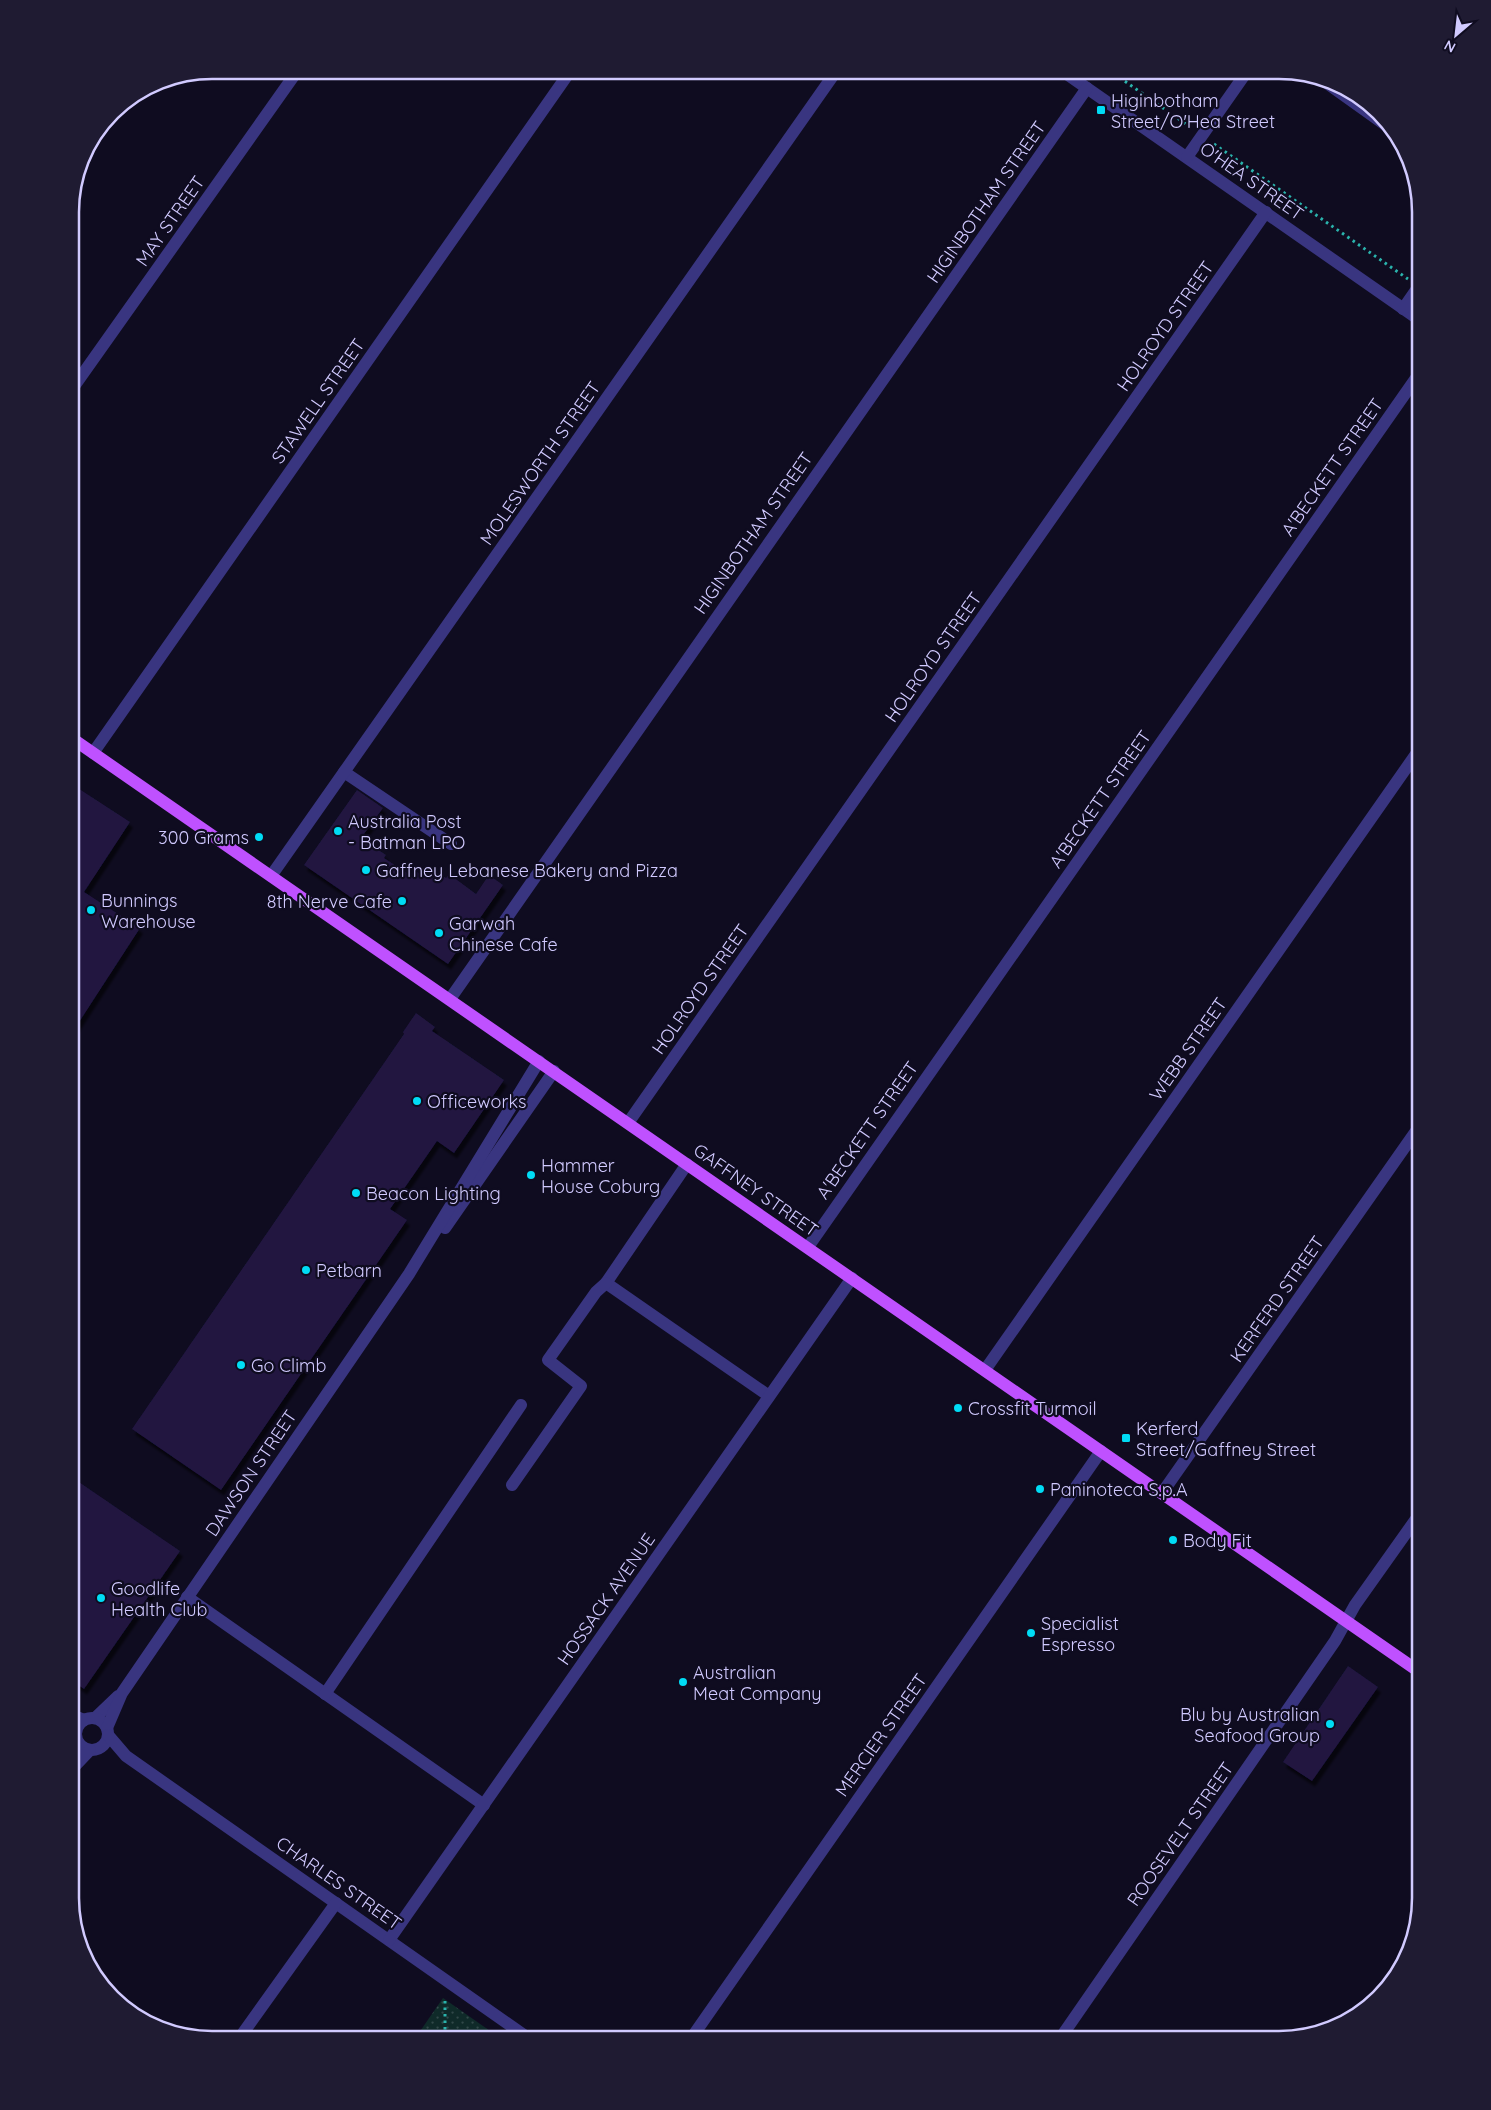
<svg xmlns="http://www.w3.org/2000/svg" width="1491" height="2110" font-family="Quicksand,sans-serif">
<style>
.grass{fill:url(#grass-dots)}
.building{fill:#201741;filter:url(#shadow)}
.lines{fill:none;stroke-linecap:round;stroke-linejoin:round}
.path{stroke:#2ab3ac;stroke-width:3;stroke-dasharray:2.5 4;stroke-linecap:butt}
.minor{stroke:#393580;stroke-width:12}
.major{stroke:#bf51ff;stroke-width:12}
.poi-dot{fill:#00dcf5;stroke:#0f0c20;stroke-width:2}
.labels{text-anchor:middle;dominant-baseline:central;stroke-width:4.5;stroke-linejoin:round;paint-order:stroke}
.poi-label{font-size:18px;fill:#d1caff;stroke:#0f0c20;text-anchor:start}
.street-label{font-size:18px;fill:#d1caff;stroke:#0f0c20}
.rim{fill:none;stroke:#d1caff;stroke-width:2.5}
</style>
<defs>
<pattern id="grass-dots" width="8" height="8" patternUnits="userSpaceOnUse" patternTransform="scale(1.25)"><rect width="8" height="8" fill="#0f2a29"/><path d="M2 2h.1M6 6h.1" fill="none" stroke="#314849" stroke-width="1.8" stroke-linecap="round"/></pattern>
<filter id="shadow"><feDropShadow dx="3" dy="5.5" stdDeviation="1" flood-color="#0009"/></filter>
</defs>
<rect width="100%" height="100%" fill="#0f0c20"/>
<polygon class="grass" points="443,1998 503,2040 414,2040"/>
<g class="building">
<polygon points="70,783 130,822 84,892 140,928 70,1036"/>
<polygon points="357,790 383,808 361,838 386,855 384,858 410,875 414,870 427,878 433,870 446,878 449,874 476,894 489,875 503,885 448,964 304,865"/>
<polygon points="416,1013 435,1027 432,1031 504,1080 454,1153 437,1141 390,1209 407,1220 221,1490 132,1429 404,1034 403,1032"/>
<polygon points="70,1476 180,1551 84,1689 70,1679"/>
<polygon points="1348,1666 1378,1687 1312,1781 1283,1762"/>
</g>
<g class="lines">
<g class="path">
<polyline points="1109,70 1190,127"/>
<polyline points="1214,144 1408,279"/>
<polyline points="445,2001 445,2040"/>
</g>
<g class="minor">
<polyline points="1061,70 1421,321"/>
<polyline points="1324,81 1387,126"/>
<polyline points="1187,157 1248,70"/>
<polyline points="1403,309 1421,283"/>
<polyline points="70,392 298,70"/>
<polyline points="93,753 571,70"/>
<polyline points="344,772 451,844"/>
<polyline points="271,876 837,70"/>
<polyline points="450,999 1087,88"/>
<polyline points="628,1123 1266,212"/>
<polyline points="687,1164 606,1283 769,1396"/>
<polyline points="445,1228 554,1071"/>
<polyline points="808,1247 1421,371"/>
<polyline points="985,1370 1421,747"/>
<polyline points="512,1485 581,1386 548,1360 596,1292 606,1283"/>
<polyline points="1162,1493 1421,1124"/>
<polyline points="187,1597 484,1805"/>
<polyline points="325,1694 521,1405"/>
<polyline points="70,1714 84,1720"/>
<polyline points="95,1718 118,1696"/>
<circle cx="92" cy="1734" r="16"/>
<polyline points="107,1728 122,1693 409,1274 539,1061"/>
<polyline points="108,1735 126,1756 531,2040"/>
<polyline points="70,1771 90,1750"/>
<polyline points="389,1940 852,1278"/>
<polyline points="238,2040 336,1903"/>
<polyline points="690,2040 1101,1451"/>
<polyline points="1059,2040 1335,1641 1355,1605 1421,1512"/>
</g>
<polyline class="major" points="70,737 1421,1673"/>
</g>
<g class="poi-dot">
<rect x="1096" y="105" width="10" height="10" rx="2.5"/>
<circle cx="338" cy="831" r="5"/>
<circle cx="259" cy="837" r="5"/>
<circle cx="366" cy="870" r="5"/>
<circle cx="402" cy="901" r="5"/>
<circle cx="91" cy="910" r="5"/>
<circle cx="439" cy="933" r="5"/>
<circle cx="417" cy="1101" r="5"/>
<circle cx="531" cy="1175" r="5"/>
<circle cx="356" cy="1193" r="5"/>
<circle cx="306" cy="1270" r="5"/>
<circle cx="241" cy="1365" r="5"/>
<circle cx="958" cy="1408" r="5"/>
<rect x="1121" y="1433" width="10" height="10" rx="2.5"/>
<circle cx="1040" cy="1489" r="5"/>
<circle cx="1173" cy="1540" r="5"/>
<circle cx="101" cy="1598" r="5"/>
<circle cx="1031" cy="1633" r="5"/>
<circle cx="683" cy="1682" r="5"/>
<circle cx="1330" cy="1724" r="5"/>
</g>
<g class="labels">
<g class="poi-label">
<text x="1111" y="100">Higinbotham<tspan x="1111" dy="21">Street/O'Hea Street</tspan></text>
<text x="348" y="821">Australia Post<tspan x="348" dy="21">- Batman LPO</tspan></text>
<text x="249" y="837" text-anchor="end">300 Grams</text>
<text x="376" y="870">Gaffney Lebanese Bakery and Pizza</text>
<text x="101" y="900">Bunnings<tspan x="101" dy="21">Warehouse</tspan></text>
<text x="392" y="901" text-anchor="end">8th Nerve Cafe</text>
<text x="449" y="923">Garwah<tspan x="449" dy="21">Chinese Cafe</tspan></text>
<text x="427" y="1101">Officeworks</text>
<text x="541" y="1165">Hammer<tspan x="541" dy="21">House Coburg</tspan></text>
<text x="366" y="1193">Beacon Lighting</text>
<text x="316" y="1270">Petbarn</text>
<text x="251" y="1365">Go Climb</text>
<text x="968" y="1408">Crossfit Turmoil</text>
<text x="1136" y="1428">Kerferd<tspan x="1136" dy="21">Street/Gaffney Street</tspan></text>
<text x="1050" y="1489">Paninoteca S.p.A</text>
<text x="1183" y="1540">Body Fit</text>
<text x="111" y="1588">Goodlife<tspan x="111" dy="21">Health Club</tspan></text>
<text x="1041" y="1623">Specialist<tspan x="1041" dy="21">Espresso</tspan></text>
<text x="693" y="1672">Australian<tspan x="693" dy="21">Meat Company</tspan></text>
<text x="1320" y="1714" text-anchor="end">Blu by Australian<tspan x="1320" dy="21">Seafood Group</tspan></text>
</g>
<g class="street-label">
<text transform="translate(1252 181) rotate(35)">O'HEA STREET</text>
<text transform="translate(986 202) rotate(-55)">HIGINBOTHAM STREET</text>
<text transform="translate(170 221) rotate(-55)">MAY STREET</text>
<text transform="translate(1165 326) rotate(-55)">HOLROYD STREET</text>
<text transform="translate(318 401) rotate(-55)">STAWELL STREET</text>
<text transform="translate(540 463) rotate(-55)">MOLESWORTH STREET</text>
<text transform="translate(1332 467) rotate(-55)">A'BECKETT STREET</text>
<text transform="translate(753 533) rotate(-55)">HIGINBOTHAM STREET</text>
<text transform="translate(933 657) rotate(-55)">HOLROYD STREET</text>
<text transform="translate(1100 799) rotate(-55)">A'BECKETT STREET</text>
<text transform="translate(700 989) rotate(-55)">HOLROYD STREET</text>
<text transform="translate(1188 1049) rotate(-55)">WEBB STREET</text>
<text transform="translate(867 1130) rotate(-55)">A'BECKETT STREET</text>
<text transform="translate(756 1190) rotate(35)">GAFFNEY STREET</text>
<text transform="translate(1277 1299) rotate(-55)">KERFERD STREET</text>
<text transform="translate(251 1473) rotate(-56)">DAWSON STREET</text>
<text transform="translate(606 1599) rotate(-55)">HOSSACK AVENUE</text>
<text transform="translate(881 1735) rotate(-55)">MERCIER STREET</text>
<text transform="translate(1180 1834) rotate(-55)">ROOSEVELT STREET</text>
<text transform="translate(339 1883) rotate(35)">CHARLES STREET</text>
</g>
</g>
<path d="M0 0H1491V2110H0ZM212 79H1279A133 133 0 0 1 1412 212V1898A133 133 0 0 1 1279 2031H212A133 133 0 0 1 79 1898V212A133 133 0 0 1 212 79Z" fill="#1f1b32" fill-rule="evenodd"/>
<path class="rim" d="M212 79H1279A133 133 0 0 1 1412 212V1898A133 133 0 0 1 1279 2031H212A133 133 0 0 1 79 1898V212A133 133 0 0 1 212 79Z"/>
<g transform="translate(1456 35) rotate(208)" stroke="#0f0c20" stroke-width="4" paint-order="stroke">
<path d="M0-4L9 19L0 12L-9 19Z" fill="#d1caff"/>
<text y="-8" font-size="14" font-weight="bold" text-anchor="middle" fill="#d1caff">N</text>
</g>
</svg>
